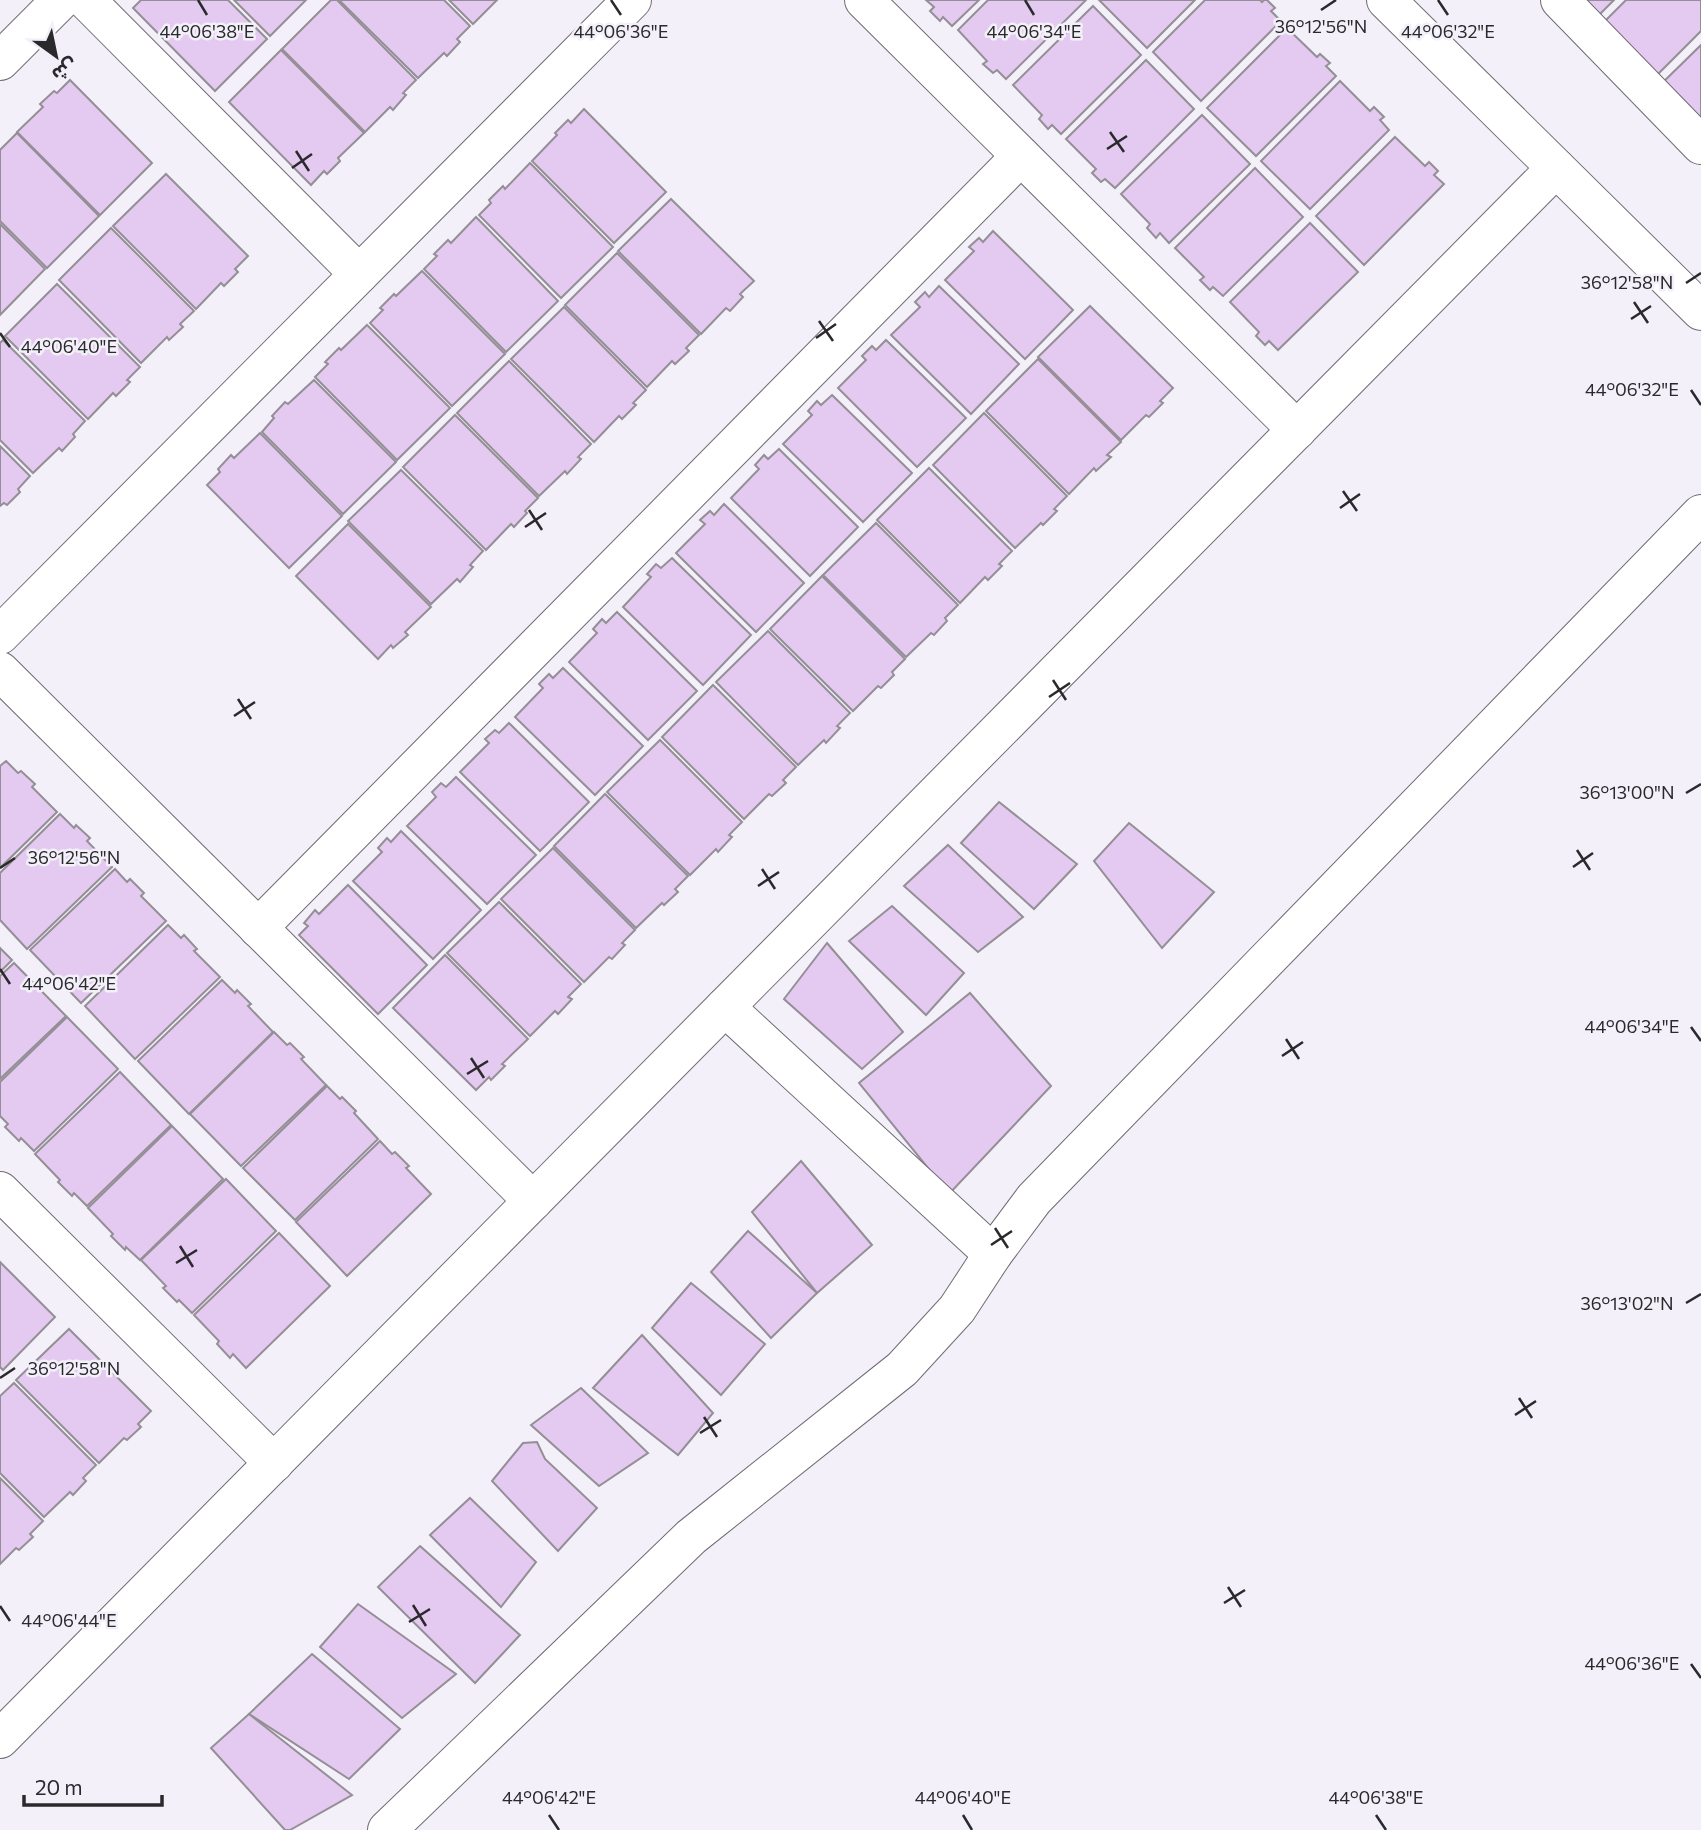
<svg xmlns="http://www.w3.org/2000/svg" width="1701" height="1830" font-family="Commissioner,'Noto Sans Arabic',sans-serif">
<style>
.building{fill:#e4caf0;stroke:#948f96;stroke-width:2}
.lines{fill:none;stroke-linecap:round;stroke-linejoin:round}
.minor-casing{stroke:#6f6c73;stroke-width:40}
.minor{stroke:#fff;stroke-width:38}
.ticks{fill:none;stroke:#2a292c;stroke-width:2.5}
.ticks-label{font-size:18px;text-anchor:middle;fill:#2a292c;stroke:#f3f0f9;stroke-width:5;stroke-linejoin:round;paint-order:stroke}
</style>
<rect width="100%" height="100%" fill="#f3f0f9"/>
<g class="building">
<polygon points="141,0 228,0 267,39 215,91 133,8"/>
<polygon points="234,0 306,0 270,36"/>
<polygon points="331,0 337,0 416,80 403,93 406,95 393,110 390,107 365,132 282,49"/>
<polygon points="339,0 444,0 470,26 457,39 460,42 447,56 444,53 418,78"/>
<polygon points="449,0 497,0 473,24"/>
<polygon points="926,0 979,0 952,26 943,17 940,21 930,11 934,7"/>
<polygon points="988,0 1086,0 1006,79 997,70 993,73 983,64 987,61 958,30"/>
<polygon points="1099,0 1195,0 1147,48"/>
<polygon points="1205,0 1260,0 1262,2 1264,0 1267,0 1275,8 1271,11 1281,21 1201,101 1153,52"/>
<polygon points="1561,0 1614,0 1587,27"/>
<polygon points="1626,0 1701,0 1701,31 1646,86 1593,33"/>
<polygon points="1093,6 1141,55 1061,134 1052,125 1048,129 1039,119 1042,115 1013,85"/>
<polygon points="1287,28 1317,57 1320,54 1330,63 1326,66 1336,76 1256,156 1207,108"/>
<polygon points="1701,45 1701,138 1654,91"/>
<polygon points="281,50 364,133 338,158 340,161 327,174 324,171 311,185 229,102"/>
<polygon points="1146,60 1194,109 1115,188 1105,179 1101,182 1092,173 1096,169 1066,139"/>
<polygon points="70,80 152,163 100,215 17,132 43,107 40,104 54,91 57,93"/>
<polygon points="1340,81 1370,111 1374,107 1384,117 1380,120 1389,130 1310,209 1261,161"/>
<polygon points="584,109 666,192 614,243 532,161 557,135 555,133 568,120 571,123"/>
<polygon points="1202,115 1250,164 1169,243 1160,233 1156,238 1147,228 1150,224 1121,194"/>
<polygon points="17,133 99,216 47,268 0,221 0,150"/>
<polygon points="1395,137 1425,166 1429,162 1438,171 1434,175 1444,184 1364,265 1316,216"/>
<polygon points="530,163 613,247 561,298 479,215 491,203 489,200 503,186 505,189"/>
<polygon points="1255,168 1303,217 1223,296 1213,287 1210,290 1200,280 1204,277 1175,248"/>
<polygon points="166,174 248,256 235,269 238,272 224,286 221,283 196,309 113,226"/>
<polygon points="671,199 754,281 740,294 743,297 730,311 726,308 701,334 618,251"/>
<polygon points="476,217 558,301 506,352 424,269 437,256 434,254 448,240 451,243"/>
<polygon points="1310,223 1358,272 1278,350 1269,341 1265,345 1256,336 1259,332 1230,302"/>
<polygon points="0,224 45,269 0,315"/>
<polygon points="111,228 194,311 180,324 183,327 169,340 167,337 141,363 59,280"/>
<polygon points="993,231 1073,310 1025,359 945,280 974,251 969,247 979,238 983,242"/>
<polygon points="617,253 699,335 686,348 689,351 675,364 672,361 647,387 565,305"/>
<polygon points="422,271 505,354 452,406 370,323 383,310 380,308 394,294 396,296"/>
<polygon points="57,284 140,367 127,380 130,382 116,396 113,393 88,419 5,336"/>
<polygon points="939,286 1019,364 971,414 891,335 920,307 915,302 925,292 929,297"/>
<polygon points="1090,306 1173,388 1160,401 1163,403 1149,417 1146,415 1121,440 1038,357"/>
<polygon points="564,307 646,390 633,403 636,405 622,419 619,416 594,442 511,359"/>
<polygon points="367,325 450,408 397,460 315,377 328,364 325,362 339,348 341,350"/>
<polygon points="3,340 85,421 73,434 75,437 62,451 59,448 33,473 0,440 0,343"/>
<polygon points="886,340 966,418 917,467 838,388 866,360 862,356 872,346 876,350"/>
<polygon points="1038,359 1121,442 1107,455 1111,457 1096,471 1094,468 1069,494 986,411"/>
<polygon points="509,361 591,444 578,457 581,459 567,474 565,471 539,496 457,413"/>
<polygon points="314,380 396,462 343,514 262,432 274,418 272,416 285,402 288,404"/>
<polygon points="832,395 912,473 863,522 783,444 812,415 808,411 817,401 821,405"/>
<polygon points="984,413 1067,496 1054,509 1057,511 1043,525 1041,523 1015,548 933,465"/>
<polygon points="455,415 538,498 525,511 527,513 514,527 511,524 486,550 403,467"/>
<polygon points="260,433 342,516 289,568 207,485 220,472 218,469 231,455 234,458"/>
<polygon points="0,446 30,476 18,489 20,492 7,505 4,503 0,506"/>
<polygon points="779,449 858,527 810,576 731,498 759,469 755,465 764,455 768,459"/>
<polygon points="929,468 1012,551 999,564 1002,566 988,580 985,577 960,603 877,520"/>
<polygon points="401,470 483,551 470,565 473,567 460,582 457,579 431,604 348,521"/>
<polygon points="724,504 804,583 756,632 676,553 705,524 700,520 710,511 714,515"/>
<polygon points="876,523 958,605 945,618 947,621 934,635 931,633 906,657 823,575"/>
<polygon points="348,524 431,607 405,632 408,635 393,648 391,645 378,659 296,576"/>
<polygon points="672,558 751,635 703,685 623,607 651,577 647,574 656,564 661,568"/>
<polygon points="822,576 905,659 892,672 894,675 881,688 878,686 853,711 770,629"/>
<polygon points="617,612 697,691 648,740 569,662 597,633 593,629 602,619 606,623"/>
<polygon points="768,631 850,713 837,726 840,728 826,743 824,740 798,765 716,682"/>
<polygon points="563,668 643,746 595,795 515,717 543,688 539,684 549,674 553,678"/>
<polygon points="713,685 796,767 783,780 786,783 772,796 769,794 744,819 662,737"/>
<polygon points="509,723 589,802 540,851 460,772 489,743 485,739 495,730 499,733"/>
<polygon points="660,740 742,822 729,835 732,837 718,852 716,849 690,875 607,792"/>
<polygon points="6,761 18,773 21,771 35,784 32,787 57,812 0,868 0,766"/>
<polygon points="456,777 536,855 487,904 407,826 436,797 432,792 441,783 446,787"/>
<polygon points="605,794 688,876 675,889 678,892 664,905 662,903 636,928 554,846"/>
<polygon points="999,802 1077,864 1034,909 961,843"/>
<polygon points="60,814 74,828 76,825 90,838 87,841 112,867 27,949 0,920 0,873"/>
<polygon points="1129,823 1214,892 1162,948 1094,861"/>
<polygon points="401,831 481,910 433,959 353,881 382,852 378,848 387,838 391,842"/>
<polygon points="948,845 1023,917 978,952 904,886"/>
<polygon points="553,848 635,930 622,943 625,945 612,959 609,957 584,982 501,899"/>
<polygon points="115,869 127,882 130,879 144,893 141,896 166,921 81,1003 30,950"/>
<polygon points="348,885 427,965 378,1014 299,935 308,926 304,923 315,910 319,914"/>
<polygon points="499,902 581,984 568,997 572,999 558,1014 555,1011 530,1036 447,953"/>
<polygon points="892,906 964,973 926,1015 849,941"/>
<polygon points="168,925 181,938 184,935 197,949 194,951 220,977 135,1059 85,1006"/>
<polygon points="827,943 903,1032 862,1069 784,999"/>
<polygon points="0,948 12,960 0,972"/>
<polygon points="445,955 528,1039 502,1064 505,1066 491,1080 489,1077 476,1090 393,1008"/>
<polygon points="14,963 66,1016 0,1079 0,976"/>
<polygon points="222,980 235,993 237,990 251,1004 248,1006 273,1032 189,1114 138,1061"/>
<polygon points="970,993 1051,1086 949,1194 859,1083"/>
<polygon points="67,1017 118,1069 34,1151 21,1138 19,1141 5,1127 8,1124 0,1116 0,1082"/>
<polygon points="274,1032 287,1045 290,1043 304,1057 301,1059 326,1085 241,1166 190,1114"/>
<polygon points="120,1072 171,1125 87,1206 74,1193 72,1196 58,1182 60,1180 35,1154"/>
<polygon points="327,1086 340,1099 342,1097 356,1111 354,1113 378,1139 295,1220 243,1168"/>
<polygon points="172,1126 223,1179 140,1260 126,1247 125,1250 111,1236 113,1234 88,1208"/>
<polygon points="380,1141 392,1154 395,1152 409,1166 406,1168 431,1194 347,1276 296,1222"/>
<polygon points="801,1161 872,1245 817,1293 752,1212"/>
<polygon points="226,1179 276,1231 192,1313 179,1300 177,1302 163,1288 166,1286 141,1260"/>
<polygon points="748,1231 817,1293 771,1338 711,1272"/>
<polygon points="279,1233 330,1286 246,1368 233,1354 230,1358 217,1344 219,1341 194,1315"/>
<polygon points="0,1262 55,1317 3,1370 0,1367"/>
<polygon points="691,1283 765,1344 721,1395 652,1328"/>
<polygon points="69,1329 151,1411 138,1424 141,1427 127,1440 124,1438 99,1463 16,1380"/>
<polygon points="642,1335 713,1413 678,1455 593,1388"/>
<polygon points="14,1383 96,1465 83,1478 86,1481 73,1495 70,1492 44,1517 0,1473 0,1396"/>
<polygon points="581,1388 648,1453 599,1486 531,1425"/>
<polygon points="537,1442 545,1459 597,1508 558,1551 492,1481 523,1443"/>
<polygon points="0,1478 43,1521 30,1534 33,1537 19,1550 16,1548 0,1564"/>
<polygon points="470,1498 536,1562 501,1607 430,1535"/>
<polygon points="420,1546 520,1635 475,1683 378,1587"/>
<polygon points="358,1604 456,1674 402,1718 320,1647"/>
<polygon points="312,1654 400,1729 349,1779 249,1714"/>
<polygon points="249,1714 352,1795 290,1830 285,1830 211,1748"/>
</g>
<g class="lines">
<defs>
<g id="minor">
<polyline points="86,0 359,274"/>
<polyline points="864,0 1297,430"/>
<polyline points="1386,0 1701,311"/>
<polyline points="1560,0 1701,145"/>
<polyline points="0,61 61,0"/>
<polyline points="0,635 632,0"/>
<polyline points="0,671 533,1201"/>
<polyline points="258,928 1021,156"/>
<polyline points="725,1007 993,1254"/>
<polyline points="0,1191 274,1463"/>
<polyline points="0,1739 1556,168"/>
<polyline points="387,1830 691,1537 902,1369 957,1309 993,1254 1034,1199 1701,514"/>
</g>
</defs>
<use href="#minor" class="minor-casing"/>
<use href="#minor" class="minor"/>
</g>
<path class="ticks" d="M198 0 207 15M611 0 621 15M1025 0 1034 15M1438 0 1448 15M1321 10 1336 0M1110 132 1124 152M1107 149 1127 136M296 151 309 171M292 168 312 154M1686 283 1701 273M1634 302 1648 323M1631 319 1651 306M819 321 833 341M0 333 10 347M816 338 836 324M1691 390 1701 405M1343 491 1357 511M1340 508 1360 494M529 510 542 530M525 527 546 513M1053 680 1066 700M1049 697 1070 683M238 699 251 719M234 716 255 702M1686 793 1701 784M1577 850 1590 870M1573 867 1593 853M0 868 15 858M762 869 775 889M758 886 779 872M0 969 10 984M1691 1027 1701 1041M1286 1039 1299 1059M1282 1056 1303 1042M471 1058 484 1078M467 1074 488 1061M995 1228 1008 1248M991 1245 1012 1231M180 1246 193 1267M176 1263 197 1250M1686 1303 1701 1294M0 1378 15 1368M1519 1398 1532 1418M1515 1415 1536 1401M704 1417 717 1437M700 1433 721 1420M1228 1587 1241 1607M1224 1603 1245 1590M413 1605 426 1626M0 1606 10 1621M409 1622 430 1609M1691 1664 1701 1678M549 1815 559 1830M963 1815 972 1830M1376 1815 1386 1830"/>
<g class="ticks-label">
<text x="1321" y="33">36°12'56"N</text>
<text x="207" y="38">44°06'38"E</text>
<text x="621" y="38">44°06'36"E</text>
<text x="1034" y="38">44°06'34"E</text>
<text x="1448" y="38">44°06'32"E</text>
<text x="1627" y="289">36°12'58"N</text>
<text x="69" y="353">44°06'40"E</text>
<text x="1632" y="396">44°06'32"E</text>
<text x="1627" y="799">36°13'00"N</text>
<text x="74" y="864">36°12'56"N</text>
<text x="69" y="990">44°06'42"E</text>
<text x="1632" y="1033">44°06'34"E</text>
<text x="1627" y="1310">36°13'02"N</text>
<text x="74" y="1375">36°12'58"N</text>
<text x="69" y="1627">44°06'44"E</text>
<text x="1632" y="1670">44°06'36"E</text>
<text x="549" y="1804">44°06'42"E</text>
<text x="963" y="1804">44°06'40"E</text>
<text x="1376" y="1804">44°06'38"E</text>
</g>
<g transform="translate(56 56) rotate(147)" stroke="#f3f0f9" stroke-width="5" paint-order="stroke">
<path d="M0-5L12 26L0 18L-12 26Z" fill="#2a292c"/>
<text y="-10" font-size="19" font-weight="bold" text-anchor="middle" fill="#2a292c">ش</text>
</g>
<path d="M24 1795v10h138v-10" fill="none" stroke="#2a292c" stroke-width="3.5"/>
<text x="35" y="1795" font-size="21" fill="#2a292c" stroke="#f3f0f9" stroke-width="5" paint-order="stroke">20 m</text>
</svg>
